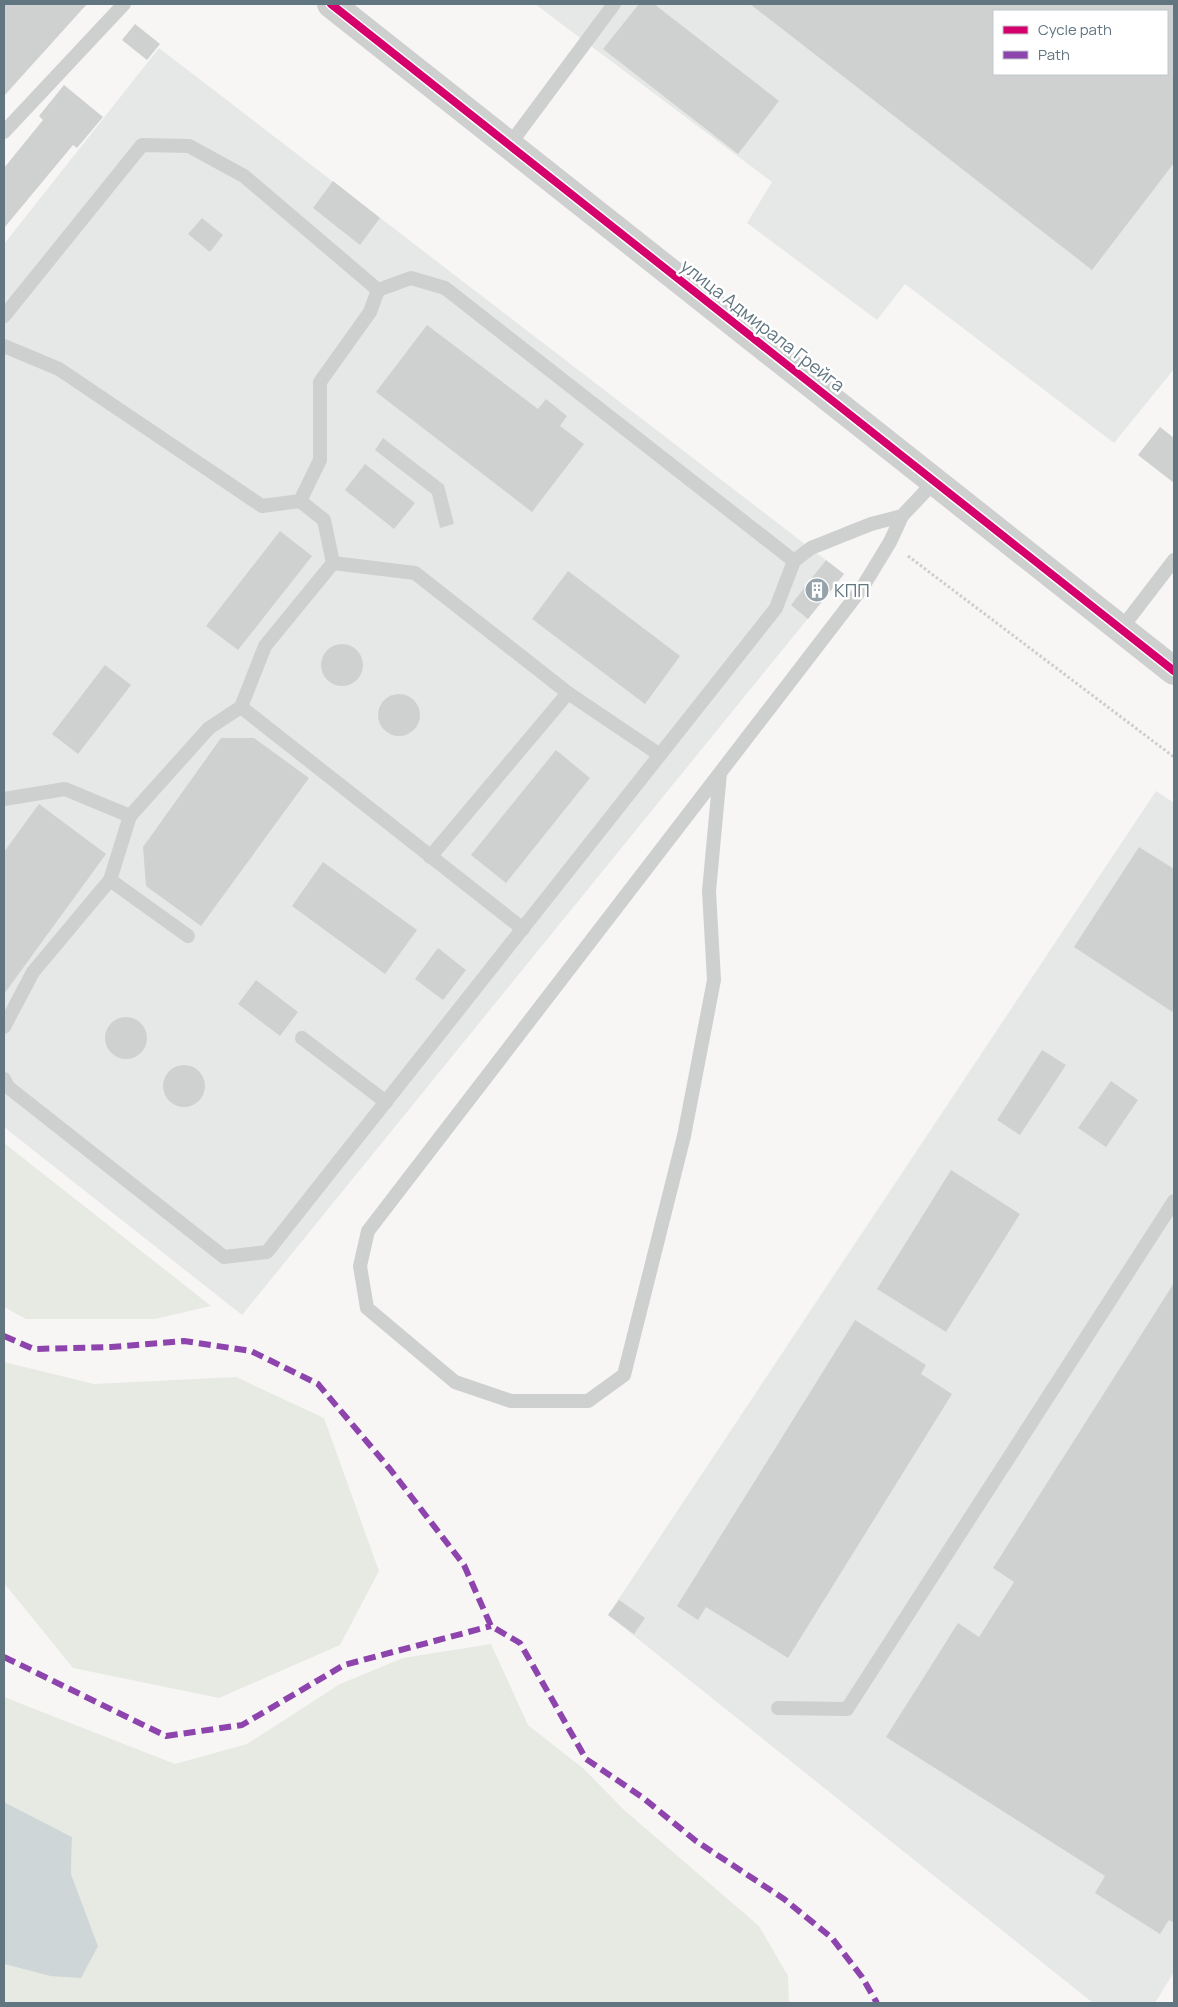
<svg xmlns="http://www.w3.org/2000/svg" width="1178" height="2007" font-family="Manrope,sans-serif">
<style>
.built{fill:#e6e8e7;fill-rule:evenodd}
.green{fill:#e6eae3}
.water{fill:#ced6d8}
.building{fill:#cfd1d1;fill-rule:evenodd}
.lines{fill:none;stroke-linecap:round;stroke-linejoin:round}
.path{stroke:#cccdcd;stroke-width:3;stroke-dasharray:2.5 2.5;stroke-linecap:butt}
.service{stroke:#ced0d0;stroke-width:14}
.minor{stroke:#ced0d0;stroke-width:28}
.quiet{stroke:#8e44ad;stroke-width:6;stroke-dasharray:12 6;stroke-linecap:butt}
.cycleway-casing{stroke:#fff;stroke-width:11}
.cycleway{stroke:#d6006c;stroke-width:8}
.labels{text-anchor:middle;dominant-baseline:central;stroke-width:5;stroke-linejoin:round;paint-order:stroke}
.street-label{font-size:18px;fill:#617681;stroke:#fff}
.poi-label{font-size:18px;fill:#617681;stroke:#fff;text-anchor:start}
</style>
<rect width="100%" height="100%" fill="#f7f6f5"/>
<g class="built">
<path d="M535 4H1174V369L1114 443 905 284 877 320 747 223 772 182ZM994 11H1167V74H994Z"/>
<polygon points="159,48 844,574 242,1315 4,1127 4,244"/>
<polygon points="1156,791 1174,803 1174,1972 1155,2003 1093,2003 608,1615"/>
</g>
<g class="green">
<polygon points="4,1143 211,1306 155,1319 26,1319 4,1307"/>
<polygon points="4,1362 94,1384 236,1377 324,1418 379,1571 340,1645 219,1698 73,1668 4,1583"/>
<polygon points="491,1644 528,1725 584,1769 623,1809 759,1926 788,1976 789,2003 4,2003 4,1964 50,1976 98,1946 71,1874 72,1837 4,1802 4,1697 175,1764 247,1744 340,1684 403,1658"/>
</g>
<polygon class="water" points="4,1802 72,1837 71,1874 98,1946 81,1978 50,1976 4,1964"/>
<g class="building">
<polygon points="4,4 87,4 4,96"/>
<polygon points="639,4 654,4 779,101 738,154 603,49"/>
<path d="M750 4H1174V163L1092 270ZM994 11H1167V74H994Z"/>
<polygon points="135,24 160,44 147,60 122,40"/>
<polygon points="64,85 103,117 77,148 73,145 4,228 4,168 43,120 39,116"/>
<polygon points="333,181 380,218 360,245 313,208"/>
<polygon points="202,218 223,235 210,252 188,234"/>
<polygon points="427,325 538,409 546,399 567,416 560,426 584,444 532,512 376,392"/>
<polygon points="1160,427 1174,438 1174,483 1138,455"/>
<polygon points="383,438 444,485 454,524 440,528 432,494 375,450"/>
<polygon points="365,464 415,503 394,529 345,490"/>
<polygon points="280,531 312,556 238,650 206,626"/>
<polygon points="826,560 844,574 808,619 791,605"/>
<polygon points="568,571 680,656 645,704 532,619"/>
<circle cx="342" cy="665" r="21"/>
<polygon points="105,665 131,685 78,754 52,734"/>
<circle cx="399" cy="715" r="21"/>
<polygon points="221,738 254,738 309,778 201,926 146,886 143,847"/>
<polygon points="556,750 590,778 506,883 471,855"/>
<polygon points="39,804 106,854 4,994 4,852"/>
<polygon points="1139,847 1174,869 1174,1013 1074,947"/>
<polygon points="323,862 417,930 385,974 292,906"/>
<polygon points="438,948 466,970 443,1000 415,979"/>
<polygon points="256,980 298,1012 280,1036 238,1004"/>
<circle cx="126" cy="1038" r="21"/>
<polygon points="1042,1050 1066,1065 1020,1135 997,1120"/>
<circle cx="184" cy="1086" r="21"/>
<polygon points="1111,1081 1138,1100 1106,1147 1078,1128"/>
<polygon points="951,1170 1020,1214 946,1332 877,1289"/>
<polygon points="1174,1283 1174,1923 1169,1920 1160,1934 1095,1893 1105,1876 886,1737 958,1623 979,1637 1014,1582 993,1568"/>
<polygon points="855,1320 926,1365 921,1374 952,1394 788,1658 706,1607 698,1620 677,1606"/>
<polygon points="619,1600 645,1618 634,1634 608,1615"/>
</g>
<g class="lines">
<polyline class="path" points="908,556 1174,757"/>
<g class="service">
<polyline points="4,132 124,4"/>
<polyline points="510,144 614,4"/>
<polyline points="4,316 142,145 189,146 244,176 378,290 411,278 445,288 794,561"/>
<polyline points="4,346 59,369 262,506 300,501"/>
<polyline points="333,563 324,520 300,501 320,460 320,382 370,312 378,290"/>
<polyline points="1121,629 1174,560"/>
<polyline points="241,707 523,929"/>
<polyline points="720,773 709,891 714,980 684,1136 624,1375 588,1401 511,1401 455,1382 367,1308 360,1266 368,1231 862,588 890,542 902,516"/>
<polyline points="4,799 65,789 130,816 209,728 241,707 265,646 333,563 415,573 568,693 660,755"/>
<polyline points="430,857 568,693"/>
<polyline points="110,880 188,936"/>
<polyline points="4,1027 33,972 110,880 130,816"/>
<polyline points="302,1038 386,1102"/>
<polyline points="4,1079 8,1087 224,1257 267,1252 776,608 794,561 811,548 871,524 902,516 935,481"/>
<polyline points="778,1708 847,1709 1174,1201"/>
</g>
<polyline class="minor" points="331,4 1174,671"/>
<g class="quiet">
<polyline points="4,1336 34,1349 111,1347 184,1341 251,1351 318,1384 390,1469 464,1565 491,1626 520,1643 586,1759 642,1797 696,1841 784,1899 832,1938 862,1977 877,2003"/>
<polyline points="4,1657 166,1736 242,1725 344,1665 491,1626"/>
</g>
<defs>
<polyline id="cycleway" points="331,4 1174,671"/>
</defs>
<use href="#cycleway" class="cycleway-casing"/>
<use href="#cycleway" class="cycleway"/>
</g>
<defs>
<symbol id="building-disc" viewBox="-11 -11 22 22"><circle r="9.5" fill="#96a3aa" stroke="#fff"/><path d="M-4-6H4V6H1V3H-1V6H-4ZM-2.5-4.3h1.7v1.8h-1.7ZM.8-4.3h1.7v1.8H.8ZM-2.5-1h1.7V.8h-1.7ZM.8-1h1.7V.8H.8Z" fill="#fff"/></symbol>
</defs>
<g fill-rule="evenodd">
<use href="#building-disc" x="803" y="576" width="28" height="28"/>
</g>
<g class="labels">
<g class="street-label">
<text transform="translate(763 325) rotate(38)">улица Адмирала Грейга</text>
</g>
<g class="poi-label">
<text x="834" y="590">КПП</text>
</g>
</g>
<rect width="1178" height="2007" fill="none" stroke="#617681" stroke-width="10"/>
<rect x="993" y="10" width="175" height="65" fill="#ffffff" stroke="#c0c8cd"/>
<rect x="1003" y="26" width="25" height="8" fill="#d6006c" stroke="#c0c8cd"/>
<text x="1038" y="35" font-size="15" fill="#617681">Cycle path</text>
<rect x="1003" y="51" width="25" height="8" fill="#8e44ad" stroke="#c0c8cd"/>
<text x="1038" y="60" font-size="15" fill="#617681">Path</text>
</svg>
